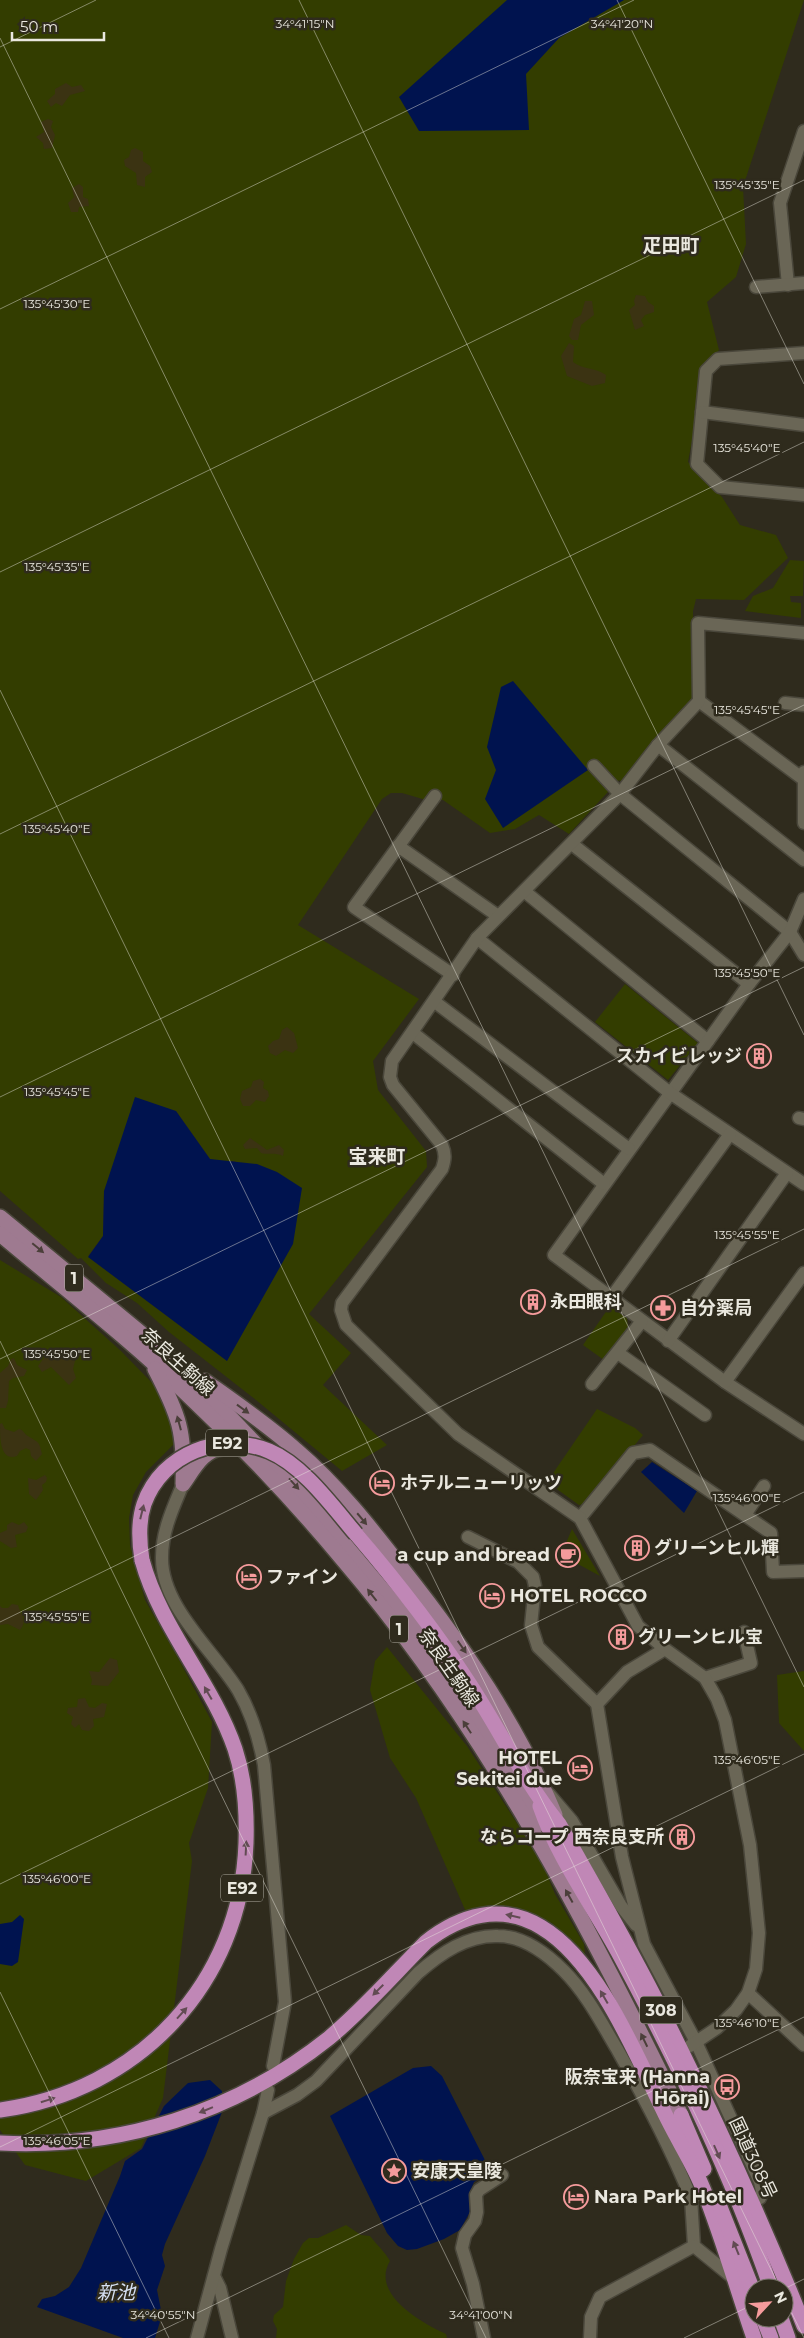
<svg xmlns="http://www.w3.org/2000/svg" width="804" height="2338" font-family="Montserrat,'Noto Sans JP',sans-serif">
<style>
.green{fill:#333d00;fill-rule:evenodd}
.sand{fill:#3b3312}
.water{fill:#00134f}
.lines{fill:none;stroke-linecap:round;stroke-linejoin:round}
.minor-casing{stroke:#4a473b;stroke-width:15}
.major-casing{stroke:#4a473b;stroke-width:18}
.highway-casing{stroke:#4a473b;stroke-width:18}
.minor{stroke:#6a6656;stroke-width:12}
.major{stroke:#9e7a90;stroke-width:15}
.highway{stroke:#c087b6;stroke-width:15}
.highway-bridge-casing{stroke:#4a473b;stroke-width:18;stroke-linecap:butt}
.highway-bridge{stroke:#c087b6;stroke-width:15}
.oneway{fill:#4b3f3a}
.oneway2{fill:#624b53}
.ticks{fill:none;stroke:#eae8df;stroke-width:1;stroke-opacity:0.45}
.labels{text-anchor:middle;dominant-baseline:central;stroke-width:5;stroke-linejoin:round;paint-order:stroke}
.shield{fill:#2f2b1d;stroke:#b2afa5;stroke-width:1}
.shield-label{font-size:16px;font-weight:bold;fill:#eae8df}
.poi-label{font-size:18px;font-weight:bold;fill:#eae8df;stroke:#2f2b1d;text-anchor:start}
.street-label{font-size:18px;fill:#eae8df;stroke:#2f2b1d}
.neighbourhood-label{font-size:19px;font-weight:bold;fill:#eae8df;stroke:#2f2b1d}
.water-label{font-size:19px;font-style:italic;fill:#d5e0f3;stroke:#2f2b1d}
.ticks-label{font-size:12px;text-anchor:middle;fill:#eae8df;stroke:#2f2b1d;stroke-width:5;stroke-linejoin:round;paint-order:stroke}
</style>
<rect width="100%" height="100%" fill="#2f2b1d"/>
<g class="green">
<path d="M0 0H804L743 187 746 244 736 277 707 302 719 350 699 373 696 419 688 462 722 497 740 525 776 535 788 558 744 600 696 599 693 611 694 698 639 758 621 781 619 780 569 834 539 815 515 829 490 833 443 800H426L402 793H391L382 799 298 925 419 999 373 1061 378 1090 426 1151 427 1167 309 1314 351 1353 323 1385 387 1445 342 1471 256 1400 169 1332 137 1303 106 1283 81 1258 78 1259 0 1191ZM176 1111 210 1159 220 1162 236 1161 88 1256 103 1236 104 1191Z"/>
<polygon points="790,560 804,561 803,596 790,596 791,602 801,603 801,618 745,611 753,596 773,588"/>
<polygon points="625,984 698,1043 668,1080 595,1022"/>
<polygon points="0,1260 61,1297 121,1351 158,1389 170,1415 175,1443 146,1472 133,1495 129,1518 130,1545 145,1600 178,1658 212,1722 208,1788 189,1843 192,1861 163,2098 141,2148 86,2181 25,2165 0,2130"/>
<polygon points="610,1306 627,1318 628,1328 604,1360 583,1345"/>
<polygon points="597,1409 635,1428 643,1435 587,1503 579,1505 547,1482"/>
<polygon points="572,1529 600,1576 576,1563 580,1552 566,1543"/>
<polygon points="387,1647 467,1746 541,1860 555,1894 584,1944 585,1955 552,1923 506,1909 466,1912 416,1798 390,1758 370,1690 375,1661"/>
<polygon points="804,1671 804,1751 779,1723 777,1675"/>
<path d="M346 2225 361 2235 370 2236C377 2245 385 2252 390 2261 370 2294 422 2323 446 2334L447 2338H276L277 2329 273 2321 274 2315 283 2307 286 2281 294 2259 303 2243 309 2238H318Z"/>
</g>
<g class="sand">
<polygon points="66,83 72,87 81,85 85,91 70,95 62,106 56,103 51,107 47,101 55,94 55,89"/>
<polygon points="48,119 53,121 51,127 55,135 52,148 44,149 43,143 36,137 44,132 41,122"/>
<polygon points="135,148 143,152 143,161 150,166 152,172 145,177 145,187 137,185 136,173 125,166 124,160 129,157 131,150"/>
<polygon points="79,184 83,187 83,197 88,199 89,206 79,207 78,212 71,212 68,203 74,197 72,188"/>
<polygon points="636,295 645,296 648,302 654,306 654,312 645,315 641,320 644,326 635,330 629,310 635,305 634,301"/>
<polygon points="585,301 592,301 594,315 581,325 578,340 572,340 569,336 574,319 581,315"/>
<path d="M569 343 574 346 573 362C583 370 595 367 606 375L605 383 592 386 567 376 561 356Z"/>
<polygon points="287,1027 294,1033 298,1048 293,1053 285,1050 276,1056 270,1053 268,1046 273,1041 279,1039 282,1030"/>
<polygon points="260,1079 264,1082 263,1088 268,1091 269,1096 265,1102 256,1100 250,1106 243,1106 240,1099 242,1091 251,1087 253,1081"/>
<path d="M250 1138 267 1150 279 1145 284 1150 283 1156C275 1152 269 1155 261 1153L257 1148 245 1149 243 1145Z"/>
<polygon points="57,1352 64,1359 72,1357 75,1361 73,1369 76,1378 69,1385 51,1367 42,1372 38,1366 46,1355"/>
<polygon points="14,1358 17,1365 27,1370 24,1376 13,1378 9,1381 8,1401 6,1408 0,1408 0,1373 8,1366 11,1359"/>
<path d="M2 1423 5 1429 14 1432 19 1429C24 1430 24 1434 28 1436 39 1443 39 1441 42 1454L36 1461 31 1456 30 1450 26 1448 20 1451 17 1456C0 1462 0 1438 0 1424Z"/>
<polygon points="45,1475 47,1478 46,1482 42,1485 43,1490 36,1500 29,1494 28,1478 36,1480"/>
<polygon points="12,1522 19,1525 24,1522 28,1527 26,1532 15,1535 17,1547 11,1548 0,1541 0,1533 7,1530 7,1525"/>
<path d="M12 1604 18 1605C21 1616 28 1620 20 1630L8 1624 0 1625V1606L2 1608H8Z"/>
<polygon points="110,1658 117,1660 119,1672 108,1686 91,1685 92,1680 89,1671 99,1672"/>
<polygon points="85,1698 89,1707 95,1708 102,1703 107,1704 104,1717 93,1719 94,1726 89,1731 82,1730 79,1724 75,1728 71,1724 73,1717 67,1713 68,1708 77,1707 78,1699"/>
</g>
<g class="water">
<polygon points="507,0 624,0 559,38 526,74 529,130 419,131 399,97"/>
<polygon points="513,681 588,770 503,828 485,799 496,770 487,747 501,687"/>
<polygon points="135,1097 176,1111 210,1159 257,1164 277,1172 302,1188 293,1244 227,1361 88,1257 103,1236 104,1191"/>
<polygon points="652,1462 697,1491 684,1513 641,1472"/>
<polygon points="20,1915 24,1919 18,1962 12,1966 0,1964 0,1924 12,1922"/>
<polygon points="431,2066 442,2076 489,2168 487,2175 474,2182 469,2194 472,2204 470,2212 460,2230 444,2239 417,2249 407,2250 398,2246 387,2233 330,2116 413,2068"/>
<polygon points="210,2080 222,2091 222,2112 205,2156 165,2244 162,2255 165,2266 157,2290 162,2315 155,2338 123,2338 37,2307 42,2299 55,2296 69,2287 81,2268 120,2176 125,2161 142,2149 164,2106 188,2083"/>
</g>
<g class="lines">
<defs>
<g id="minor">
<polyline points="788,285 780,203 804,131"/>
<polyline points="756,287 804,283"/>
<polyline points="804,353 718,359 706,371 697,464 720,487 804,495"/>
<polyline points="702,412 804,425"/>
<polyline points="699,701 803,779"/>
<polyline points="785,703 804,705"/>
<polyline points="658,745 804,860"/>
<polyline points="594,766 620,794 790,932 804,955"/>
<polyline points="804,772 804,823"/>
<polyline points="435,796 354,907 453,975"/>
<polyline points="572,844 749,984"/>
<polyline points="398,846 498,916"/>
<polyline points="524,891 708,1041"/>
<polyline points="804,899 790,932 749,984 554,1255 725,1382 804,1434"/>
<polyline points="477,938 670,1093 804,1184"/>
<polyline points="435,1002 629,1149"/>
<polyline points="413,1033 604,1184"/>
<polyline points="799,1118 804,1119"/>
<polyline points="611,1298 730,1134"/>
<polyline points="668,1341 787,1173"/>
<polyline points="618,1353 705,1415"/>
<polyline points="725,1382 804,1273"/>
<polyline points="592,1384 642,1321"/>
<path d="M183 1484C173 1508 162 1531 162 1557 161 1606 213 1650 238 1690 252 1714 259 1738 264 1765L285 2002 273 2066"/>
<polyline points="745,1515 764,1486"/>
<polyline points="580,1518 633,1453 650,1450 771,1533 773,1572 804,1571"/>
<polyline points="468,1537 518,1562 533,1577 535,1586 531,1625 538,1647 597,1704 622,1857 644,1944 696,2042 760,2182 762,2191 760,2198 752,2202"/>
<polyline points="705,1678 751,1663 744,1632"/>
<polyline points="597,1704 627,1672 665,1649"/>
<polyline points="549,1794 572,1821 621,1906 636,1925"/>
<polyline points="748,1993 804,2045"/>
<path d="M690 2046 717 2028 736 2010 748 1993 756 1969 759 1933 750 1845 725 1720 717 1699 705 1678 665 1649 638 1626 580 1518 458 1434 346 1325 341 1310 342 1303 442 1169C445 1160 446 1154 442 1145L393 1085 390 1077 392 1061 477 938 620 794 658 745 699 701 698 623 804 633"/>
<path d="M263 2113 297 2095 316 2081 418 1973C441 1953 467 1935 498 1936 523 1936 547 1954 564 1971 586 1993 601 2022 617 2049 644 2097 670 2146 691 2198"/>
<polyline points="698,2195 691,2198 694,2246 732,2277"/>
<polyline points="214,2276 220,2288 232,2338"/>
<polyline points="197,2338 221,2249 263,2113 268,2090"/>
<polyline points="484,2338 473,2284 462,2248 465,2235 475,2221 477,2212 476,2195 479,2190 502,2175"/>
<polyline points="590,2338 591,2317 600,2297 694,2246"/>
</g>
<g id="major">
<polyline points="0,1217 148,1339 205,1391 292,1482 404,1615 490,1736 544,1824"/>
<path d="M0 1234C63 1287 130 1339 189 1396 244 1448 296 1503 344 1561 485 1726 587 1921 681 2115"/>
<path d="M155 1369C179 1415 185 1432 183 1484 193 1470 203 1449 223 1448"/>
<path d="M205 1381C236 1403 268 1425 296 1450 337 1485 371 1528 404 1571 464 1647 518 1726 555 1815"/>
</g>
<g id="highway">
<path d="M356 1534C396 1581 434 1629 467 1680 499 1728 523 1780 559 1824 595 1888 632 1951 664 2016 715 2118 762 2221 804 2326"/>
<path d="M540 1806C559 1861 597 1911 624 1963 680 2068 732 2175 771 2288"/>
<path d="M0 2110C139 2091 241 1983 246 1843 247 1812 245 1779 235 1749 212 1682 161 1629 142 1560"/>
<polyline points="681,2115 704,2169"/>
<path d="M0 2143C120 2149 235 2113 329 2038 364 2009 394 1974 426 1942 460 1915 501 1903 541 1927 600 1962 638 2060 668 2120 680 2144 695 2167 704 2191 723 2239 737 2289 754 2338"/>
<polyline points="718,2202 754,2293"/>
<polyline points="763,2318 771,2338"/>
<polyline points="781,2318 788,2338"/>
</g>
</defs>
<use href="#minor" class="minor-casing"/>
<use href="#major" class="major-casing"/>
<use href="#highway" class="highway-casing"/>
<use href="#minor" class="minor"/>
<use href="#major" class="major"/>
<use href="#highway" class="highway"/>
<defs>
<path id="highway-bridge" d="M142 1560C139 1541 138 1522 144 1504 162 1453 221 1431 269 1451 303 1465 333 1507 356 1534"/>
</defs>
<use href="#highway-bridge" class="highway-bridge-casing"/>
<use href="#highway-bridge" class="highway-bridge"/>
</g>
<defs><path id="oneway-solid" d="M-6-.8H1V-3.2L6.5 0L1 3.2V.8H-6Z" transform="scale(1.25)"/></defs>
<g class="oneway">
<use href="#oneway-solid" transform="translate(38 1248) rotate(40)"/>
<use href="#oneway-solid" transform="translate(243 1409) rotate(36)"/>
<use href="#oneway-solid" transform="translate(179 1423) rotate(-105)"/>
<use href="#oneway-solid" transform="translate(294 1484) rotate(48)"/>
<use href="#oneway-solid" transform="translate(362 1519) rotate(50)"/>
<use href="#oneway-solid" transform="translate(372 1595) rotate(-128)"/>
<use href="#oneway-solid" transform="translate(462 1647) rotate(55)"/>
<use href="#oneway-solid" transform="translate(467 1727) rotate(-123)"/>
<use href="#oneway-solid" transform="translate(569 1896) rotate(-119)"/>
<use href="#oneway-solid" transform="translate(644 2040) rotate(-116)"/>
</g>
<g class="oneway2">
<use href="#oneway-solid" transform="translate(142 1512) rotate(-76)"/>
<use href="#oneway-solid" transform="translate(208 1693) rotate(-120)"/>
<use href="#oneway-solid" transform="translate(246 1848) rotate(-87)"/>
<use href="#oneway-solid" transform="translate(513 1916) rotate(-167)"/>
<use href="#oneway-solid" transform="translate(378 1990) rotate(135)"/>
<use href="#oneway-solid" transform="translate(604 1997) rotate(-120)"/>
<use href="#oneway-solid" transform="translate(182 2013) rotate(-48)"/>
<use href="#oneway-solid" transform="translate(48 2100) rotate(-17)"/>
<use href="#oneway-solid" transform="translate(206 2110) rotate(158)"/>
<use href="#oneway-solid" transform="translate(717 2152) rotate(66)"/>
<use href="#oneway-solid" transform="translate(736 2248) rotate(-112)"/>
</g>
<path class="ticks" d="M299 0 804 1035M617 0 804 384M0 38 804 1687M0 47 96 0M0 309 634 0M0 572 804 180M0 690 780 2288M0 834 804 442M0 1097 804 705M0 1341 486 2338M0 1359 804 967M0 1622 804 1229M0 1884 804 1492M0 1992 169 2338M0 2147 804 1754M784 2289 804 2279M784 2297 804 2338M146 2338 804 2017M684 2338 754 2304"/>
<defs>
<symbol id="building-ring" viewBox="-11 -11 22 22"><circle r="9.5" fill="#2f2b1d" stroke="#f59b9c" stroke-width="1.5"/><path d="M-4-6H4V6H1V3H-1V6H-4ZM-2.5-4.3h1.7v1.8h-1.7ZM.8-4.3h1.7v1.8H.8ZM-2.5-1h1.7V.8h-1.7ZM.8-1h1.7V.8H.8Z" fill="#f59b9c"/></symbol>
<symbol id="pharmacy-ring" viewBox="-11 -11 22 22"><circle r="9.5" fill="#2f2b1d" stroke="#f59b9c" stroke-width="1.5"/><path d="M-2-6h4v4h4v4h-4v4h-4v-4h-4v-4h4Z" fill="#f59b9c"/></symbol>
<symbol id="hotel-ring" viewBox="-11 -11 22 22"><circle r="9.5" fill="#2f2b1d" stroke="#f59b9c" stroke-width="1.5"/><path d="M-6-4.5h1.5V1H6V5H4.5V3h-9V5H-6ZM-4 0a1.8 1.8 0 1 1 3.6 0ZM.5 0V-2.5h3Q6-2.5 6 0Z" fill="#f59b9c"/></symbol>
<symbol id="cafe-ring" viewBox="-11 -11 22 22"><circle r="9.5" fill="#2f2b1d" stroke="#f59b9c" stroke-width="1.5"/><path d="M-5.5-4.5H6V0H3Q3 3.5 0 3.5H-2.5Q-5.5 3.5-5.5 0ZM3-3.2v2h1.7v-2ZM-6 4.5H4V6H-6Z" fill="#f59b9c"/></symbol>
<symbol id="bus-ring" viewBox="-11 -11 22 22"><circle r="9.5" fill="#2f2b1d" stroke="#f59b9c" stroke-width="1.5"/><path d="M-5-6H5V4H4V6H2V4H-2V6H-4V4H-5ZM-3.5-4V0h7V-4ZM-3.5 1.2v1.5H-2V1.2ZM2 1.2v1.5H3.5V1.2Z" fill="#f59b9c"/></symbol>
<symbol id="sight-ring" viewBox="-11 -11 22 22"><circle r="9.5" fill="#2f2b1d" stroke="#f59b9c" stroke-width="1.5"/><path d="M0-6L1.8-2.2L6-1.7L2.9 1.2L3.7 5.4L0 3.3L-3.7 5.4L-2.9 1.2L-6-1.7L-1.8-2.2Z" fill="#f59b9c"/></symbol>
</defs>
<g fill-rule="evenodd">
<use href="#building-ring" x="745" y="1042" width="28" height="28"/>
<use href="#building-ring" x="519" y="1288" width="28" height="28"/>
<use href="#pharmacy-ring" x="649" y="1294" width="28" height="28"/>
<use href="#hotel-ring" x="368" y="1469" width="28" height="28"/>
<use href="#building-ring" x="623" y="1534" width="28" height="28"/>
<use href="#cafe-ring" x="554" y="1541" width="28" height="28"/>
<use href="#hotel-ring" x="235" y="1563" width="28" height="28"/>
<use href="#hotel-ring" x="478" y="1582" width="28" height="28"/>
<use href="#building-ring" x="607" y="1623" width="28" height="28"/>
<use href="#hotel-ring" x="566" y="1754" width="28" height="28"/>
<use href="#building-ring" x="668" y="1823" width="28" height="28"/>
<use href="#bus-ring" x="713" y="2073" width="28" height="28"/>
<use href="#sight-ring" x="380" y="2157" width="28" height="28"/>
<use href="#hotel-ring" x="562" y="2183" width="28" height="28"/>
</g>
<g class="labels">
<g class="shield">
<rect x="65" y="1264.5" width="18" height="27" rx="4"/>
<rect x="206" y="1429.5" width="42" height="27" rx="4"/>
<rect x="390" y="1615.5" width="18" height="27" rx="4"/>
<rect x="221" y="1874.5" width="42" height="27" rx="4"/>
<rect x="640" y="1996.5" width="42" height="27" rx="4"/>
</g>
<g class="shield-label">
<text x="74" y="1278">1</text>
<text x="227" y="1443">E92</text>
<text x="399" y="1629">1</text>
<text x="242" y="1888">E92</text>
<text x="661" y="2010">308</text>
</g>
<g class="poi-label">
<text x="742" y="1056" text-anchor="end">スカイビレッジ</text>
<text x="550" y="1302">永田眼科</text>
<text x="680" y="1308">自分薬局</text>
<text x="400" y="1483">ホテルニューリッツ</text>
<text x="654" y="1548">グリーンヒル輝</text>
<text x="550" y="1555" text-anchor="end">a cup and bread</text>
<text x="266" y="1577">ファイン</text>
<text x="510" y="1596">HOTEL ROCCO</text>
<text x="638" y="1637">グリーンヒル宝</text>
<text x="562" y="1758" text-anchor="end">HOTEL<tspan x="562" dy="21">Sekitei due</tspan></text>
<text x="664" y="1837" text-anchor="end">ならコープ 西奈良支所</text>
<text x="710" y="2077" text-anchor="end">阪奈宝来 (Hanna<tspan x="710" dy="21">Hōrai)</tspan></text>
<text x="412" y="2171">安康天皇陵</text>
<text x="594" y="2197">Nara Park Hotel</text>
</g>
<g class="street-label">
<text transform="translate(178 1362) rotate(42)">奈良生駒線</text>
<text transform="translate(449 1668) rotate(55)">奈良生駒線</text>
<text transform="translate(753 2158) rotate(65)">国道308号</text>
</g>
<g class="neighbourhood-label">
<text x="671" y="245">疋田町</text>
<text x="377" y="1156">宝来町</text>
</g>
<g class="water-label">
<text x="116" y="2292">新池</text>
</g>
</g>
<g class="ticks-label">
<text x="305" y="28">34°41'15"N</text>
<text x="622" y="28">34°41'20"N</text>
<text x="747" y="189">135°45'35"E</text>
<text x="57" y="308">135°45'30"E</text>
<text x="747" y="452">135°45'40"E</text>
<text x="57" y="571">135°45'35"E</text>
<text x="747" y="714">135°45'45"E</text>
<text x="57" y="833">135°45'40"E</text>
<text x="747" y="977">135°45'50"E</text>
<text x="57" y="1096">135°45'45"E</text>
<text x="747" y="1239">135°45'55"E</text>
<text x="57" y="1358">135°45'50"E</text>
<text x="747" y="1502">135°46'00"E</text>
<text x="57" y="1621">135°45'55"E</text>
<text x="747" y="1764">135°46'05"E</text>
<text x="57" y="1883">135°46'00"E</text>
<text x="747" y="2027">135°46'10"E</text>
<text x="57" y="2145">135°46'05"E</text>
<text x="163" y="2319">34°40'55"N</text>
<text x="481" y="2319">34°41'00"N</text>
</g>
<g transform="translate(769 2303) rotate(64)"><circle r="24" fill="#2f2b1d" stroke="#7a776b"/>
<path d="M0-4L9 19L0 12L-9 19Z" fill="#f59b9c"/>
<text y="-8" font-size="14" font-weight="bold" text-anchor="middle" fill="#eae8df">N</text>
</g>
<path d="M12 32v8h92v-8" fill="none" stroke="#eae8df" stroke-width="2.5"/>
<text x="20" y="32" font-size="15" fill="#eae8df" stroke="#2f2b1d" stroke-width="4" paint-order="stroke">50 m</text>
</svg>
